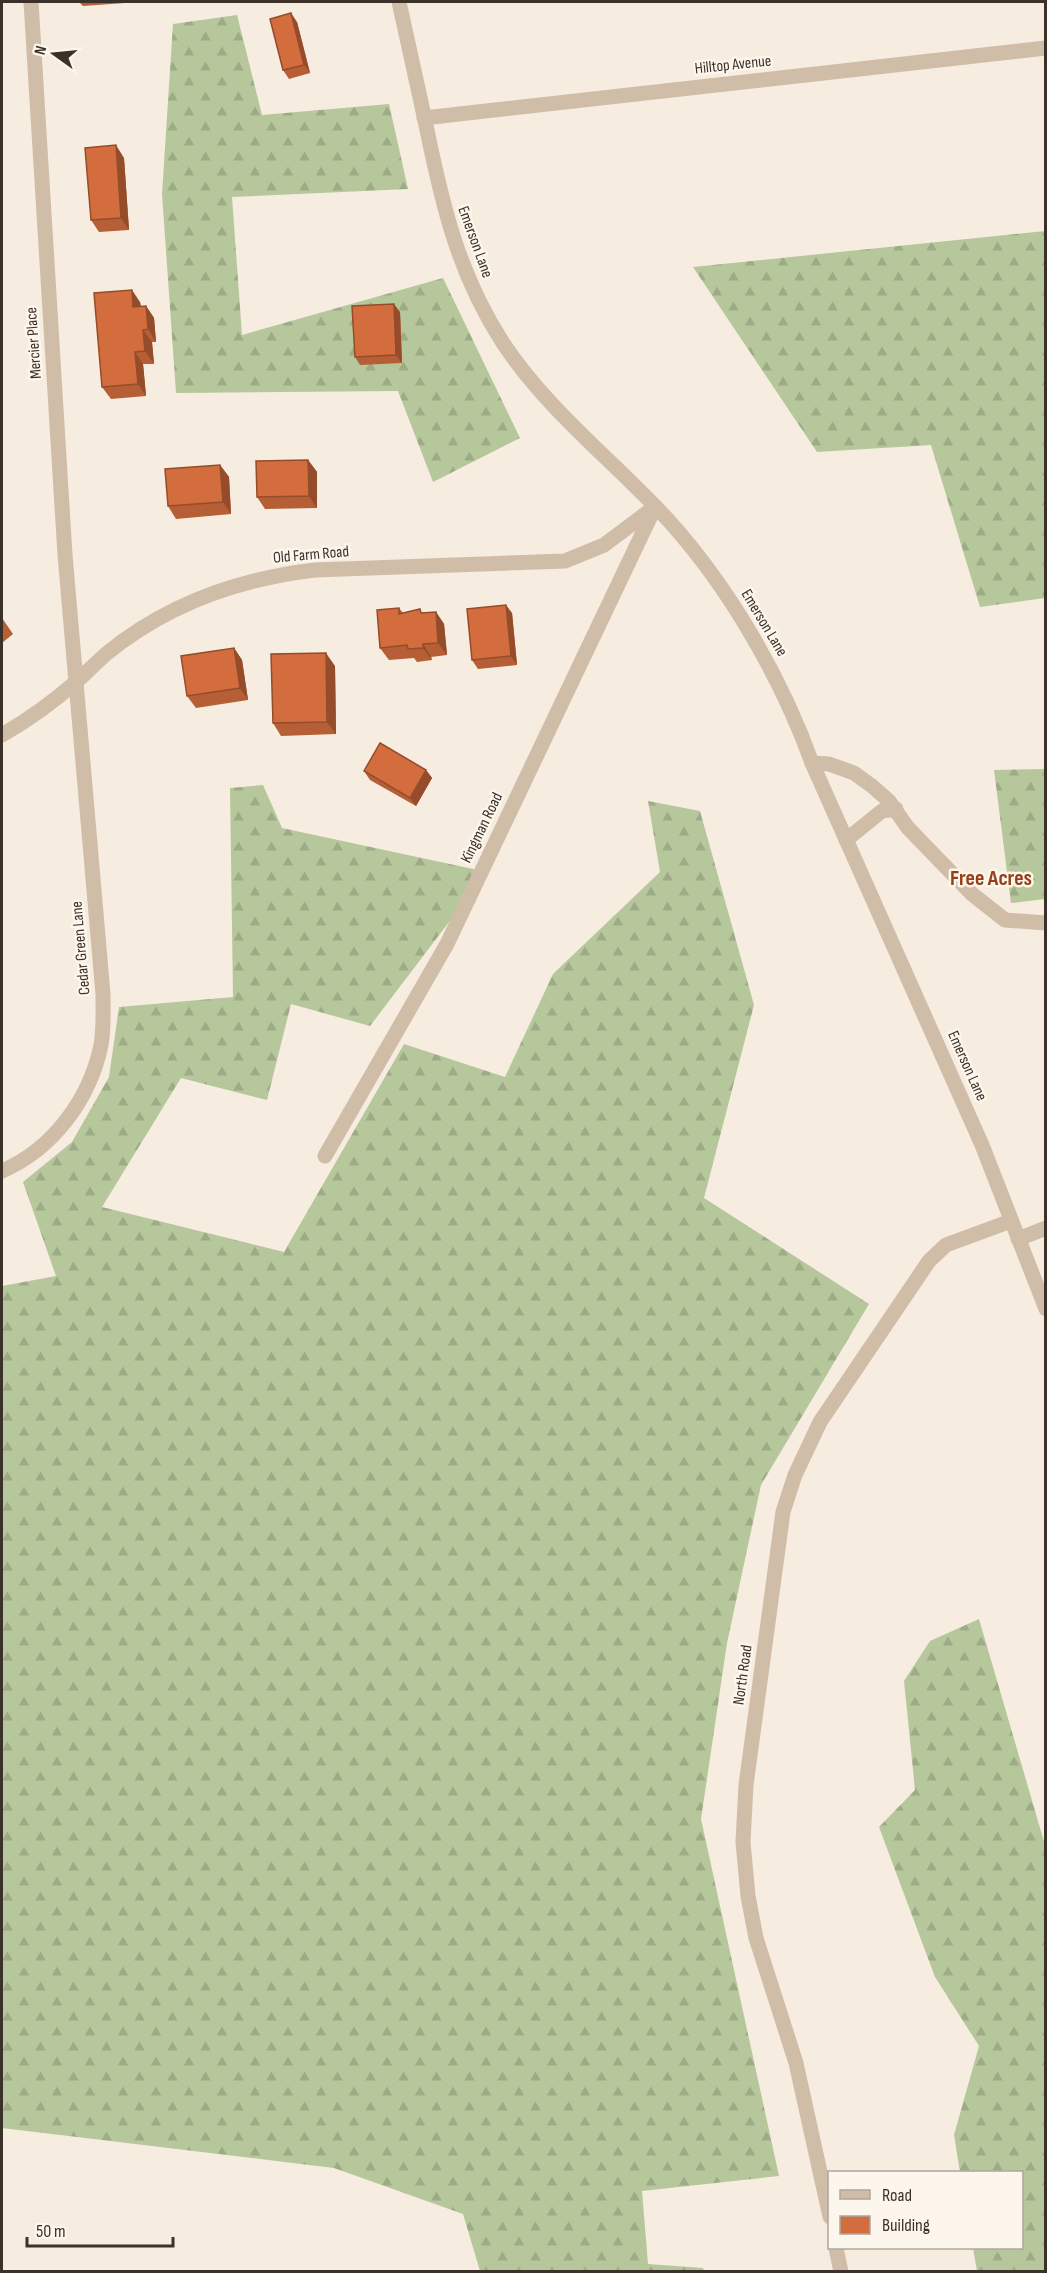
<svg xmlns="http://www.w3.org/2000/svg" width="1047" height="2273" font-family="'Sofia Sans Condensed',sans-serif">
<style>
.forest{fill:url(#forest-firs)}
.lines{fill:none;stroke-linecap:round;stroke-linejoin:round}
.minor{stroke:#d0bda8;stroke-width:15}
.wall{fill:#b65e35}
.shaded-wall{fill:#944c2b}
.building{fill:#d46d3e;stroke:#944c2b;stroke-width:1.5}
.labels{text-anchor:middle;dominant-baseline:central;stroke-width:5;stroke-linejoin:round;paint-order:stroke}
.street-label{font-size:16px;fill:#3c3129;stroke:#fcf6ec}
.district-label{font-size:22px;font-weight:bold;fill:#963f18;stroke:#fcf6ec}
</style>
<defs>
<pattern id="forest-firs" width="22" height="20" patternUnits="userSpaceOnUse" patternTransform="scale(1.5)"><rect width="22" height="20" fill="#b6c79c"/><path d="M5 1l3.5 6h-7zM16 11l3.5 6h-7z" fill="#9dab86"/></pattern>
</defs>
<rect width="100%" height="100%" fill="#f6ecdf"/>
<g class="forest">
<polygon points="237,15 262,115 389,104 408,189 232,197 242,335 443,278 520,438 433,482 398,391 176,393 162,194 173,24"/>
<polygon points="1045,231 1045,598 980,607 931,445 817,452 693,267"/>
<polygon points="1045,769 1045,899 1011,903 994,770"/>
<polygon points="263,785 282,828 487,872 370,1026 291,1004 267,1100 181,1078 102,1207 284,1252 404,1044 505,1077 553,974 660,872 648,801 700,811 754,1005 704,1198 869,1304 761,1485 727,1643 701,1819 779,2176 642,2191 648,2264 703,2268 704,2271 480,2271 463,2214 334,2168 2,2128 2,1286 56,1276 23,1182 72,1142 109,1077 119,1007 233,997 230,788"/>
<polygon points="979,1619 1045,1845 1045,2271 977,2271 973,2248 1022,2248 1022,2172 960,2172 954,2135 979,2046 935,1977 879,1827 915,1790 904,1681 930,1641"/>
</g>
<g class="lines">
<g class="minor">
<path d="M399 2C408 44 418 87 427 130 443 208 459 275 503 343 548 411 615 462 670 522 730 589 782 679 812 763L982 1145 1046 1309"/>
<polyline points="424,118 1046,48"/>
<path d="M2 735C28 720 53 702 76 682 86 673 96 663 106 654 167 604 238 579 315 570L565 561 604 545 652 509"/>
<polyline points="812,763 829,764 854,773 872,786 889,801 908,828 972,894 1005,920 1046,923"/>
<polyline points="846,840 882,811 896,809"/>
<polyline points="325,1156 447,944 655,507"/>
<path d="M2 1171C53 1149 90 1099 101 1045 104 1028 103 1011 103 994L65 555 31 2"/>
<polyline points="1018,1239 1046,1228"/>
<polyline points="830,2217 796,2063 756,1938 748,1896 743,1842 746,1785 783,1512 795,1475 820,1422 929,1261 946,1245 1011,1221"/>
<polyline points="836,2248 841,2272"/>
</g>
</g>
<g class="wall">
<polygon points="79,2 139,2 83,6"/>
<polygon points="297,22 310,73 289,79 283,70"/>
<polygon points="124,158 129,230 99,232 91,220"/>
<polygon points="140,302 141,306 146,306 154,318 156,342 152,342 154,364 143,364 146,396 111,399 102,387"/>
<polygon points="400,312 402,363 360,365 355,357"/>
<polygon points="308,460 317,472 317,508 265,509 257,497"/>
<polygon points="220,465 229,477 231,514 176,519 168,506"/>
<polygon points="399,608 403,613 436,612 444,624 447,655 431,657 432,660 417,662 414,658 389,660 380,648"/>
<polygon points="512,613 517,665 478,669 472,660"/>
<polygon points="2,618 13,634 2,643"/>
<polygon points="234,648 242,660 248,700 196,708 187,696"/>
<polygon points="335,666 336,734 281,736 273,723"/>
<polygon points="426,770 432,778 416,806 370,780 364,771"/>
</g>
<g class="shaded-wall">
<polygon points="291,13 297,22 310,73 304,65"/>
<polygon points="116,145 124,158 129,230 121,218"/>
<polygon points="132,290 140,302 142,319 133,307"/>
<polygon points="394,304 400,312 402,363 396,355"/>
<polygon points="146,306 154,318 156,342 148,329"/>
<polygon points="143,330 152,342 154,364 145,351"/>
<polygon points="135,352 143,364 146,396 138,384"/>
<polygon points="308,460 317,472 317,508 309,496"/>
<polygon points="220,465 229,477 231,514 223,502"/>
<polygon points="506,605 512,613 517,665 511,656"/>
<polygon points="436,612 444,624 447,655 438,643"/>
<polygon points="423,644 431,657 432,660 423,648"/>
<polygon points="234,648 242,660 248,700 240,688"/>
<polygon points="326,653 335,666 336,734 327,722"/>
<polygon points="426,770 432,778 416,806 410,798"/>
</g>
<g class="building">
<polygon points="291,13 304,65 283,70 270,19"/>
<polygon points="116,145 121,218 91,220 85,148"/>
<polygon points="132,290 133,307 146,306 148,329 143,330 145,351 135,352 138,384 102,387 94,293"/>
<polygon points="394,304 396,355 355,357 352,306"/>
<polygon points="308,460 309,496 257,497 256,461"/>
<polygon points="220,465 223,502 168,506 165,469"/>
<polygon points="506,605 511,656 472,660 467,609"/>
<polygon points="399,608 399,614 420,609 421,613 436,612 438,643 423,644 423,648 408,649 407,645 380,648 377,610"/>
<polygon points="234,648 240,688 187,696 181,656"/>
<polygon points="326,653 327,722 273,723 271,654"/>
<polygon points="380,743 426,770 410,798 364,771"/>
</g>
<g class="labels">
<g class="street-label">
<text transform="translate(733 65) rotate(-6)">Hilltop Avenue</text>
<text transform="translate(475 242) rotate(70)">Emerson Lane</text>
<text transform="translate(34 343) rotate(-94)">Mercier Place</text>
<text transform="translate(311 555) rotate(-5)">Old Farm Road</text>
<text transform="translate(764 623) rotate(59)">Emerson Lane</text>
<text transform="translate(482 828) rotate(-64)">Kingman Road</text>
<text transform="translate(81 948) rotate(-95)">Cedar Green Lane</text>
<text transform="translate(967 1066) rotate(66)">Emerson Lane</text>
<text transform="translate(743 1675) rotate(-82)">North Road</text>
</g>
<g class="district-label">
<text x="991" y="878">Free Acres</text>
</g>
</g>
<rect width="1047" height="2273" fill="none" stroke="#3c3129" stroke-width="6"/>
<rect x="828" y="2171" width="195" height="78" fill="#fcf6ec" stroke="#afa79e" stroke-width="1.5"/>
<rect x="840" y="2190" width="30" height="9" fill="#d0bda8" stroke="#afa79e" stroke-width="1.5"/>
<text x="882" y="2201" font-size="18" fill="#3c3129">Road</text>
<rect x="840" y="2216" width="30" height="18" fill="#d46d3e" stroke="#afa79e" stroke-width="1.5"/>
<text x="882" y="2231" font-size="18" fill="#3c3129">Building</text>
<g transform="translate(54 54) rotate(285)" stroke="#fcf6ec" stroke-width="4.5" paint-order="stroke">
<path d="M0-4.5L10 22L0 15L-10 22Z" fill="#3c3129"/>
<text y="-9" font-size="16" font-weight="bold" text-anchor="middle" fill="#3c3129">N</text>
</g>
<path d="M27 2237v9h146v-9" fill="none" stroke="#3c3129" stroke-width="3"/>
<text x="36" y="2237" font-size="18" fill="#3c3129" stroke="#fcf6ec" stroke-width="4.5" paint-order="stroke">50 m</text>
</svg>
